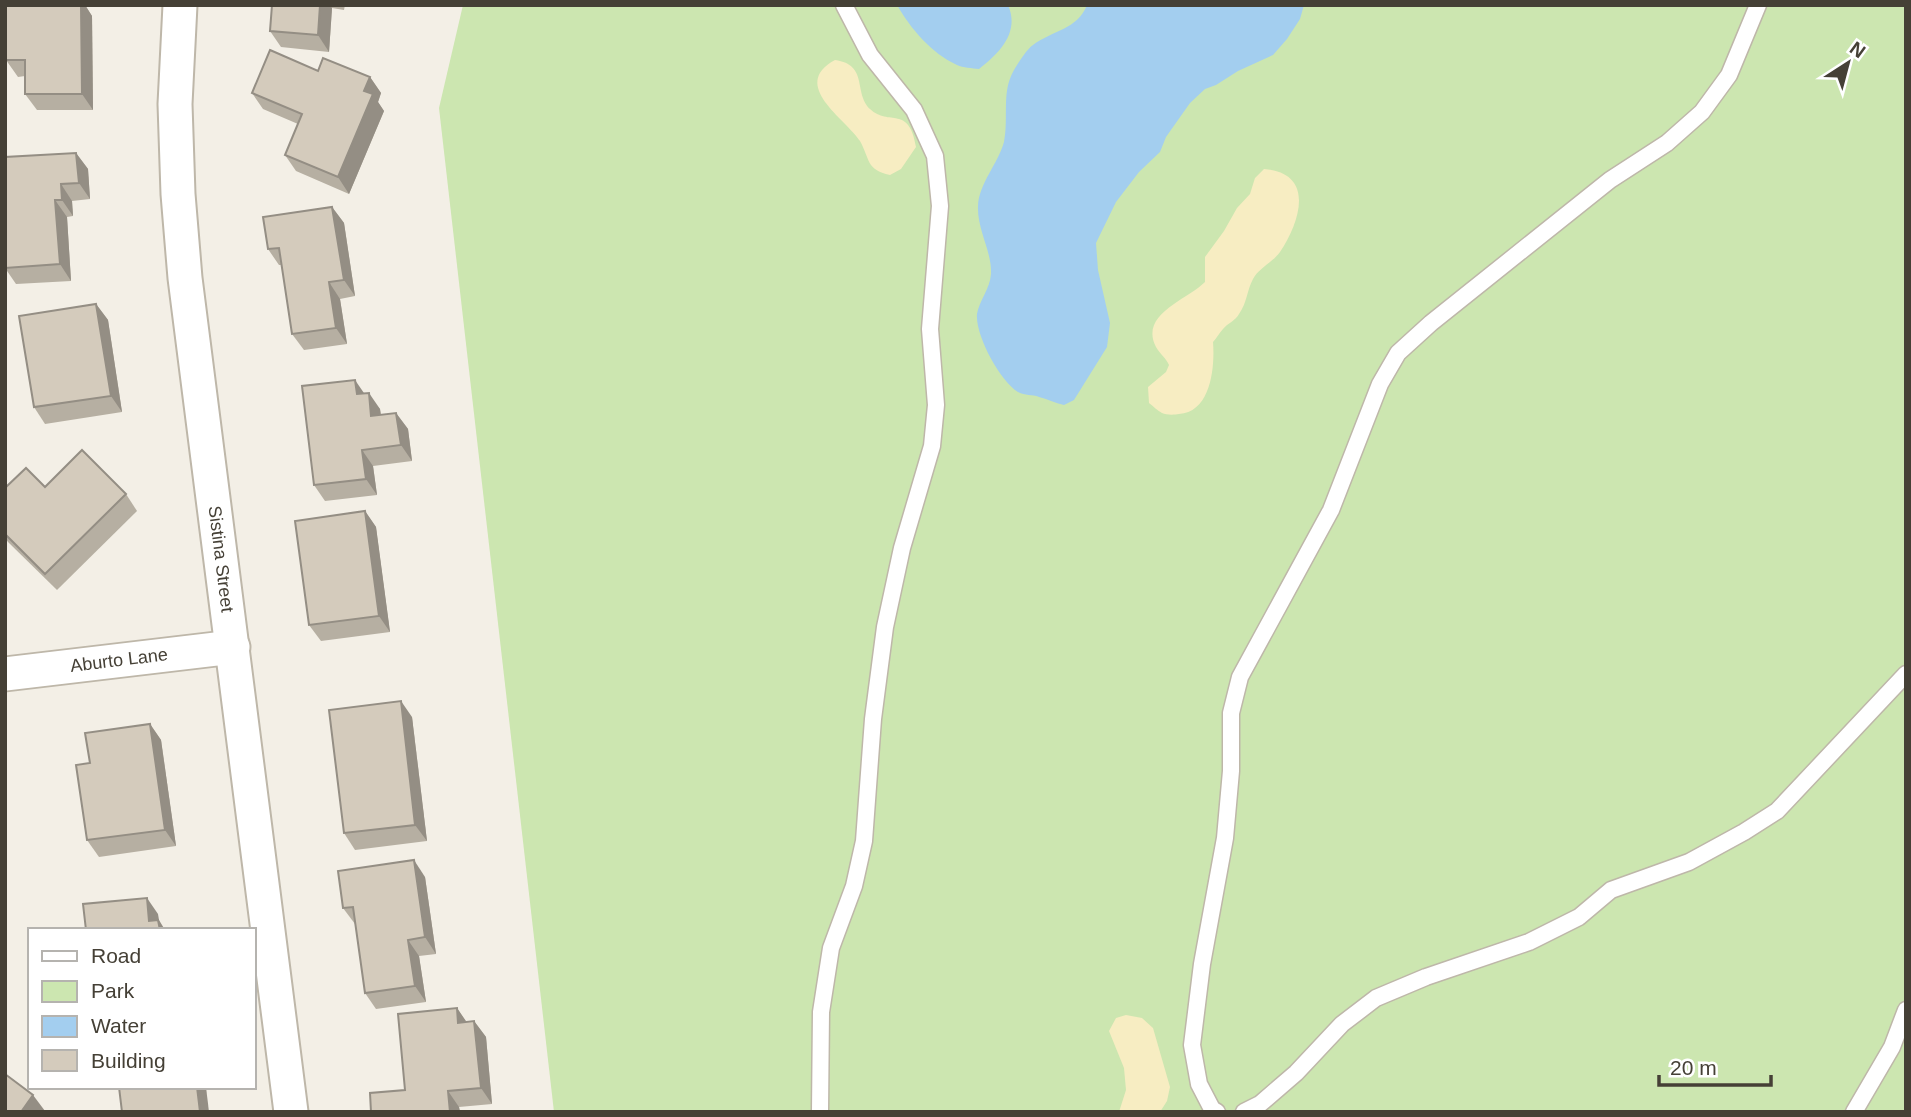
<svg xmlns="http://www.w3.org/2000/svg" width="1911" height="1117" font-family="Helvetica,sans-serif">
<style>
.green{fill:#cce6b0}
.sand{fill:#f7edc2}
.water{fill:#a3ceef}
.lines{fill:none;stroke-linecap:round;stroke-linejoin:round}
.lane-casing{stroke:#beb7a9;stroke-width:19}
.street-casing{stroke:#beb7a9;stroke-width:37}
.lane{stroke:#fff;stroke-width:16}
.street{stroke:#fff;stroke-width:33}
.wall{fill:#b6afa2}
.shaded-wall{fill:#948e84}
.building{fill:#d4cbbc;stroke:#948e84;stroke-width:2}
.labels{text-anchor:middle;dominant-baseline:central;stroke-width:5;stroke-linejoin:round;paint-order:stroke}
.street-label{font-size:18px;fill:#454036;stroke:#fff}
</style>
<rect width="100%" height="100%" fill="#f3efe6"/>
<polygon class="green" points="463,5 1906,5 1906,1112 554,1112 439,108"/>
<g class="sand">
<path d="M835 60C869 65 853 92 870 109 889 127 909 104 916 147L901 169 890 175C866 170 870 159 860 141 846 119 789 85 835 60Z"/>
<path d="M1264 169C1316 173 1300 222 1280 252 1273 262 1259 268 1253 279 1247 290 1247 303 1239 314 1235 321 1228 323 1223 329 1219 333 1217 338 1213 342 1215 367 1211 412 1179 414 1174 415 1166 415 1162 413 1158 411 1153 406 1149 403L1148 387 1166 372 1169 365C1166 358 1160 354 1156 347 1139 314 1187 300 1205 282V257L1224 231 1237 208 1250 194 1255 178Z"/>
<polygon points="1126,1015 1142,1018 1153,1028 1170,1087 1167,1101 1160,1112 1119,1112 1126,1090 1124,1068 1109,1031 1116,1018"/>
</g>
<g class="water">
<path d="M897 5H1008C1020 32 1000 53 979 69 972 68 963 68 957 65 931 53 911 29 897 5Z"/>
<path d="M1087 5H1304L1300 19 1287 39 1273 55 1238 71 1216 85 1205 89 1190 103 1166 137 1160 152 1139 172 1116 202 1096 243 1098 270 1110 323 1107 347 1074 400 1064 405C1055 403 1047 399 1039 397 1032 394 1025 396 1018 392 1000 381 975 335 977 314 979 301 990 289 991 274 992 251 977 230 978 206 979 183 998 164 1004 142 1009 117 1001 92 1014 70 1019 62 1026 50 1033 45 1053 30 1077 30 1087 5Z"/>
</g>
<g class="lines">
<defs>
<g id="lane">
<polyline points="820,1112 821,1012 831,948 854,886 864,841 873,719 885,627 902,548 932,446 936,405 930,329 940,206 935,156 914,110 870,55 844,5"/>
<polyline points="1217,1112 1212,1109 1199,1084 1192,1045 1202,964 1225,838 1231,771 1231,713 1240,677 1331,510 1380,384 1398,353 1431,323 1610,180 1667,143 1702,112 1729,75 1758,5"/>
<polyline points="1244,1112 1260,1104 1296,1073 1342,1024 1376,998 1426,977 1529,942 1579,917 1611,890 1689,862 1744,832 1777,811 1906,674"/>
<polyline points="1854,1112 1892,1047 1906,1010"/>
</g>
<g id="street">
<polyline points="180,5 175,104 178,194 185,278 291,1112"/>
<polyline points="5,674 233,647"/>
</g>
</defs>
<use href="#lane" class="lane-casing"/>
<use href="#street" class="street-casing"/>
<use href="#lane" class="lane"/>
<use href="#street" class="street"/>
</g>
<g class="wall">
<polygon points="6,5 85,5 92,16 93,110 37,110 25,94 25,76 18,77 6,60"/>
<polygon points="272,5 345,5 344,10 332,8 329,52 281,47 270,31"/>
<polygon points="318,71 370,77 381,93 378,102 384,111 349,194 296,171 285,155 298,124 263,109 252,93"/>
<polygon points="76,153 88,169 90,199 72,201 73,216 67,217 71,281 16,284 5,268"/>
<polygon points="332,207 344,223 355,296 340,299 347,344 304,350 292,334 282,265 279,265 268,249"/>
<polygon points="96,304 108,320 122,412 45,424 34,407"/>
<polygon points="364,393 380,409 381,415 396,413 408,429 412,461 373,466 377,495 325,501 314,485"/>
<polygon points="45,487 126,494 137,511 57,590 8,542 5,538 5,488"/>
<polygon points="365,511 376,527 390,632 321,641 309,625"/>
<polygon points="412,717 427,841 355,850 344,833"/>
<polygon points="150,724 161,740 176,846 99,857 87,840 90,763"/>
<polygon points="425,877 436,954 419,956 426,1002 376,1009 365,993 355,924 343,908"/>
<polygon points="457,1008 466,1022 474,1021 486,1037 492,1104 459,1107 460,1112 371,1112 405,1090"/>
</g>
<g class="shaded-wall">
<polygon points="81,5 85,5 92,16 93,110 82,94"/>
<polygon points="320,5 330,5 332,8 329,52 318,35"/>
<polygon points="370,77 381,93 378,102 384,111 349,194 338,177 364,91"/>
<polygon points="76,153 88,169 90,199 79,183"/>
<polygon points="61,184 72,201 73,216 62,200"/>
<polygon points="55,200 67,217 71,281 60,264"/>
<polygon points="332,207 344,223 355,296 344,280"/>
<polygon points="329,282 340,299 347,344 336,328"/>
<polygon points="96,304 108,320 122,412 111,396"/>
<polygon points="355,380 366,396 357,394"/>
<polygon points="369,393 380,409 383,432 371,416"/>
<polygon points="396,413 408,429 412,461 401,445"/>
<polygon points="362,450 373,466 377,495 366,479"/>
<polygon points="365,511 376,527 390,632 379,616"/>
<polygon points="401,701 412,717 427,841 415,825"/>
<polygon points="150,724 161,740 176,846 165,830"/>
<polygon points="414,860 425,877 436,954 425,937"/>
<polygon points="147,898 158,914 159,920 165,930 156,930 149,921"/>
<polygon points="408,940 419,956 426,1002 415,986"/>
<polygon points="457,1008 468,1024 458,1023"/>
<polygon points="474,1021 486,1037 492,1104 481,1088"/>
<polygon points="197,1087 206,1087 209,1112 200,1112"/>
<polygon points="448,1091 459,1107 460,1112 450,1112"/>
<polygon points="33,1095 45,1111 44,1112 21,1112"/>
</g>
<g class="building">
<polygon points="6,5 81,5 82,94 25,94 25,60 6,60"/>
<polygon points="272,5 320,5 318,35 270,31"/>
<polygon points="270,50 318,71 323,58 370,77 364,91 373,94 338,177 285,155 302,114 252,93"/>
<polygon points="76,153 79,183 61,184 62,200 55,200 60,264 5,268 5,157"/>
<polygon points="332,207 344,280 329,282 336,328 292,334 279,248 268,249 263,217"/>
<polygon points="96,304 111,396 34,407 19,316"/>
<polygon points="355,380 357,394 369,393 371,416 396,413 401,445 362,450 366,479 314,485 302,386"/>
<polygon points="82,450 126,494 45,574 5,534 5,488 26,468 45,487"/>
<polygon points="365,511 379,616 309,625 295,521"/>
<polygon points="401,701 415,825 344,833 329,710"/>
<polygon points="150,724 165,830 87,840 76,765 90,763 85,733"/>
<polygon points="414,860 425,937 408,940 415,986 365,993 353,907 343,908 338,871"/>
<polygon points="147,898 149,921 158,920 160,930 86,930 83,904"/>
<polygon points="457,1008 458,1023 474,1021 481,1088 448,1091 450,1112 371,1112 370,1093 405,1090 398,1014"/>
<polygon points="5,1074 33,1095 21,1112 5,1112"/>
<polygon points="119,1087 197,1087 200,1112 122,1112"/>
</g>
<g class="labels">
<g class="street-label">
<text transform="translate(221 559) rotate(83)">Sistina Street</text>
<text transform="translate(119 660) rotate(-7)">Aburto Lane</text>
</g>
</g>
<rect width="1911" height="1117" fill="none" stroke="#454036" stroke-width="14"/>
<rect x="28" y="928" width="228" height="161" fill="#ffffff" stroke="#b5b3af" stroke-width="2"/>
<rect x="42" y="951" width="35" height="10" fill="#ffffff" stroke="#b5b3af" stroke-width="2"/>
<text x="91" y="963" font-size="21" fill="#454036">Road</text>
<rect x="42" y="981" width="35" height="21" fill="#cce6b0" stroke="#b5b3af" stroke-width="2"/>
<text x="91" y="998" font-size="21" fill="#454036">Park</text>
<rect x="42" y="1016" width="35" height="21" fill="#a3ceef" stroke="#b5b3af" stroke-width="2"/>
<text x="91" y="1033" font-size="21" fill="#454036">Water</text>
<rect x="42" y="1050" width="35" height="21" fill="#d4cbbc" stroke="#b5b3af" stroke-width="2"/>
<text x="91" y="1068" font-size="21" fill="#454036">Building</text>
<g transform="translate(1848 63) rotate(36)" stroke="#ffffff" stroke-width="5" paint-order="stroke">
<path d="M0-5L12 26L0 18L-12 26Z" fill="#454036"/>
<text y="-10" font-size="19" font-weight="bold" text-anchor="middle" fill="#454036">N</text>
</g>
<path d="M1659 1075v10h112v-10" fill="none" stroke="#454036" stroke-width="3.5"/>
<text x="1670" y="1075" font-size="21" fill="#454036" stroke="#ffffff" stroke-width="5" paint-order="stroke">20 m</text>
</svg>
